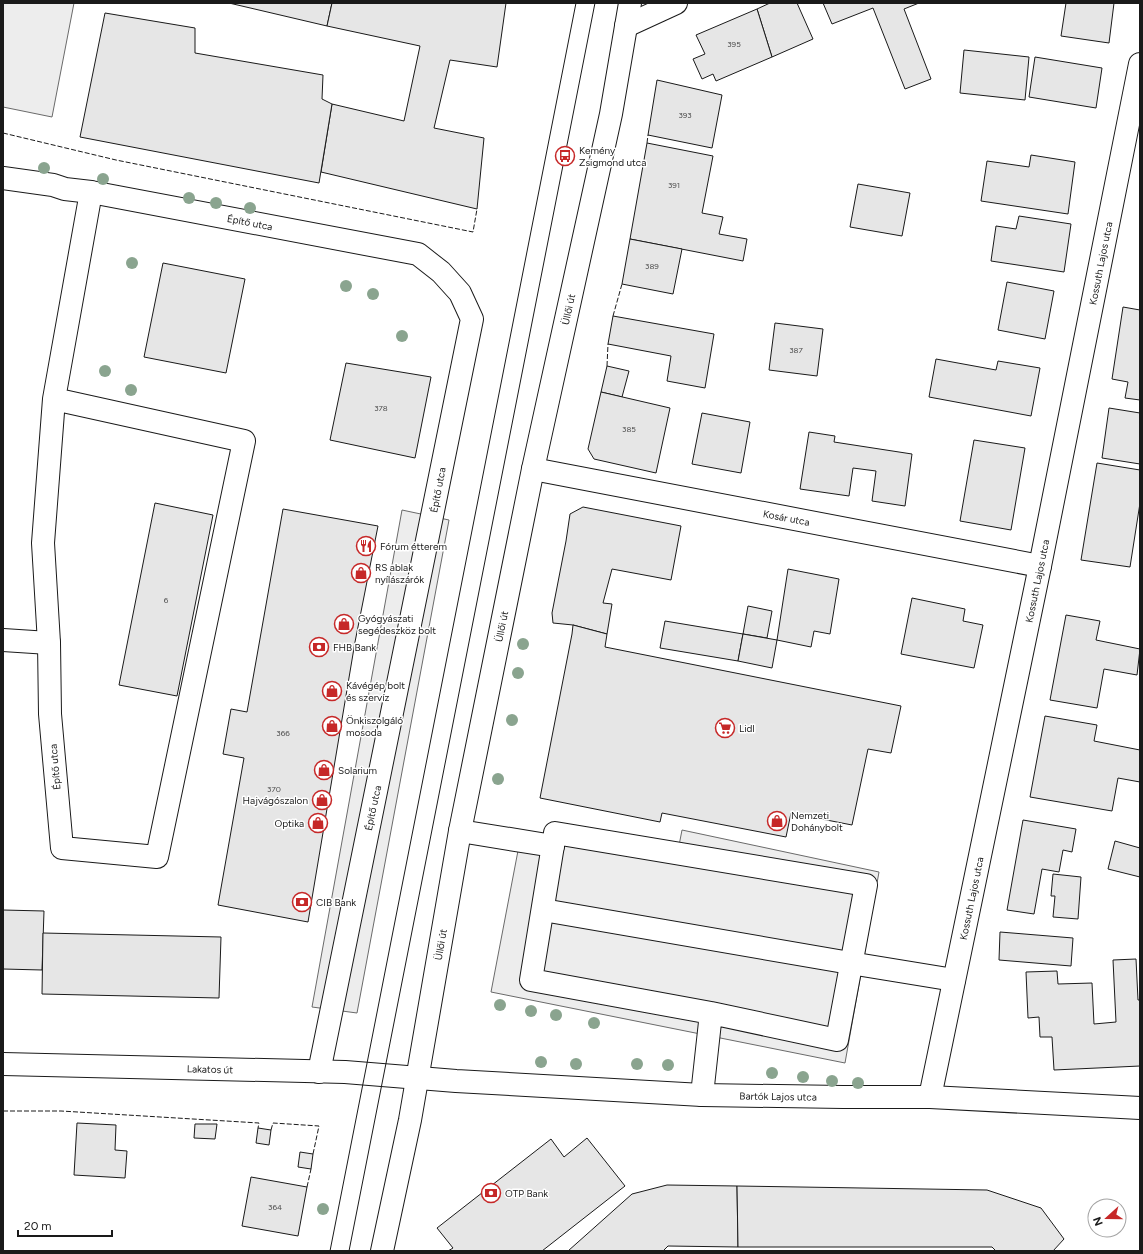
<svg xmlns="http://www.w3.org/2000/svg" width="1143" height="1254" font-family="Figtree,sans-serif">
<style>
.built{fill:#ededed;stroke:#6a6a6a}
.building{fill:#e6e6e6;stroke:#1a1a1a}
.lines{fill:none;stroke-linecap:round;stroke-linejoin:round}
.minor-casing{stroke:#1a1a1a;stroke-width:24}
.major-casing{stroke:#1a1a1a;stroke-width:24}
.minor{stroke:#fff;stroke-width:22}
.major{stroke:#fff;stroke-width:22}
.tram{stroke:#1a1a1a;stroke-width:1}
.fence{stroke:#1a1a1a;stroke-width:1;stroke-dasharray:5 2;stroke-linecap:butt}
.tree{fill:#8aa48f}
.labels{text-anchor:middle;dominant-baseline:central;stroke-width:3;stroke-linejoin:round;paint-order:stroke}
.number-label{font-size:8px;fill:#4d4d4d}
.poi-label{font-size:10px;fill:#1a1a1a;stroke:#fff;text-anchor:start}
.street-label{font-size:10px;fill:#1a1a1a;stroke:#fff}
</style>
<rect width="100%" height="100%" fill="#fff"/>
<g class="built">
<polygon points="3,3 74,3 52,117 3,107"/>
<polygon points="402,510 449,520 357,1013 312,1007"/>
<polygon points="682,830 879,872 845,1063 491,992 521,835 676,861"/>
</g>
<g class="building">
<polygon points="229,3 332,3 327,26"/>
<polygon points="332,3 506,3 497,67 450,60 434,128 484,138 477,209 321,172 332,104 404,121 420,46 327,26"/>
<polygon points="770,3 797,3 813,39 772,57 757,9"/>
<polygon points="823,3 919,3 904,9 931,79 905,89 873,8 832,24"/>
<polygon points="1066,3 1114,3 1109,43 1061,36"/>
<polygon points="757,9 772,57 716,81 713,74 702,79 693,59 705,54 696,35"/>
<polygon points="105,13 195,28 195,53 323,75 322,99 332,104 319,183 80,137"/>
<polygon points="964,50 1029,57 1025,100 960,93"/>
<polygon points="1035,57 1102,68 1096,108 1029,97"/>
<polygon points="657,80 722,95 712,148 648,135"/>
<polygon points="647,143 713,156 702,213 723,217 719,234 747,239 743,261 630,239"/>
<polygon points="1031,155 1075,162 1068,214 981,201 987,161 1029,167"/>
<polygon points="858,184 910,193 902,236 850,227"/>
<polygon points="1019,216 1071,224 1064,272 991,261 996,226 1016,229"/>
<polygon points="630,239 682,249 673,294 622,284"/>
<polygon points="163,263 245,279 226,373 144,357"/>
<polygon points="1007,282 1054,291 1045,339 998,330"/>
<polygon points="1123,307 1140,310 1140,400 1125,398 1128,382 1112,379"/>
<polygon points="613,316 714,334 705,388 667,381 671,356 608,344"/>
<polygon points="775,323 823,329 817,376 769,370"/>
<polygon points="936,359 996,370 998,361 1040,368 1031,416 929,397"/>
<polygon points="346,363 431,377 415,458 330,440"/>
<polygon points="607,366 629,371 622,397 601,392"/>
<polygon points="601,392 670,408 656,473 594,459 588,449"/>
<polygon points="1109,408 1140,413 1140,464 1102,458"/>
<polygon points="702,413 750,422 741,473 692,464"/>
<polygon points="809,432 835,436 834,442 912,454 905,506 872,501 876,471 853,468 849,496 800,489"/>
<polygon points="974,440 1025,448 1011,530 960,521"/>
<polygon points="1097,463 1140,470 1140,503 1130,567 1081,560"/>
<polygon points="155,503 213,515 177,696 119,685"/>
<polygon points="583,507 681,526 671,580 612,569 603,603 612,604 607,634 573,625 553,623 552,613 566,541 570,514"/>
<polygon points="283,509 378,526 355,642 308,922 218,905 244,758 223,754 231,709 247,712"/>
<polygon points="788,569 839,579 830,634 814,631 811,647 777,640"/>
<polygon points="912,598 965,609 963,621 983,625 974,668 901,654"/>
<polygon points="748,606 772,611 767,638 743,634"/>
<polygon points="1066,615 1100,621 1096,640 1140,649 1137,675 1104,669 1097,708 1050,700"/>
<polygon points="665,621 743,634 738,661 660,648"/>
<polygon points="573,625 607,634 605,647 901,706 891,753 868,749 852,825 791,813 786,837 662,813 660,822 540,798 572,634"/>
<polygon points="743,634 777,640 772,668 738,661"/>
<polygon points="1045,716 1097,725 1094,741 1140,750 1140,782 1118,778 1112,811 1030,797"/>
<polygon points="1023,820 1076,829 1072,852 1063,850 1059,872 1042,869 1034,914 1007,910"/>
<polygon points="1115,841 1140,848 1140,877 1108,869"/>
<polygon points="1053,874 1081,877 1078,919 1053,917 1055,896 1051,896"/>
<polygon points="3,910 44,911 42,970 3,969"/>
<polygon points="1000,932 1073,938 1071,966 999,960"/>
<polygon points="43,933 221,937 219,998 42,994"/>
<polygon points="1136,959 1138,1000 1140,1000 1140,1066 1054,1070 1052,1037 1040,1037 1039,1017 1028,1018 1026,972 1057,971 1058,984 1092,983 1094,1024 1116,1022 1113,960"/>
<polygon points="77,1123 116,1125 115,1150 127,1151 125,1178 74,1175"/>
<polygon points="195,1124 217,1124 215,1139 194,1138"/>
<polygon points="258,1128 271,1130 269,1145 256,1143"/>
<polygon points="587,1138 625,1186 542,1251 448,1251 453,1248 437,1228 551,1139 564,1157"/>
<polygon points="300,1152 313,1154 311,1169 298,1167"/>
<polygon points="251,1177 307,1187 298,1236 242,1226"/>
<polygon points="667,1185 737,1186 738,1247 668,1246 663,1251 568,1251 632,1194"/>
<polygon points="737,1186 987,1190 1041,1208 1064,1239 1053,1251 996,1251 992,1247 738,1247"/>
</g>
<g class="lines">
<defs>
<g id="minor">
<polyline points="626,26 676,3"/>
<path id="s1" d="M3 178 53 185 65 189 91 192 418 254 441 272 460 293 472 319 319 1072"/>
<polyline points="54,399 244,441 157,857 62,848 50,714 49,643 43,543 54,399 91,192"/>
<path id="s2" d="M533 469 1040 566"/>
<polyline points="3,640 49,643"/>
<polyline points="460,831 553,846"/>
<polyline points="543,910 850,963 954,980"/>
<path id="s3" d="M3 1064 345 1072 456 1081 702 1095 843 1097H930L1140 1108"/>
<polyline points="702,1095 711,1013 531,980 555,833 866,885 837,1040 711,1013"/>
<path id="s4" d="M930 1097 1040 566 1140 64"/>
</g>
<g id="major">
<path id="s5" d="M382 1251 410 1120 460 831 533 469 611 114 630 3"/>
</g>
</defs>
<use href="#minor" class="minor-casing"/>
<use href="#major" class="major-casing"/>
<use href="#minor" class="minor"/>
<use href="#major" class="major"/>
<g class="tram">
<polyline points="330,1251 576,3"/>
<polyline points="349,1251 595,3"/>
</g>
<g class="fence">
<polyline points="3,133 116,160 473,232 477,209"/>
<polyline points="647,143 648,135"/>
<polyline points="613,316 622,284"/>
<polyline points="607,366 608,344"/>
<polyline points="3,1111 61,1111 259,1123 258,1128"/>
<polyline points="271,1130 273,1123 319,1126 313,1154"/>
<polyline points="307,1187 311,1169"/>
</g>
</g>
<g class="tree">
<circle cx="44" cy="168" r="6"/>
<circle cx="103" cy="179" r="6"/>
<circle cx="189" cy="198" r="6"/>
<circle cx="216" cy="203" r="6"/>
<circle cx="250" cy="208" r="6"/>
<circle cx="132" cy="263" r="6"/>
<circle cx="346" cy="286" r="6"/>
<circle cx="373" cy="294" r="6"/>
<circle cx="402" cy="336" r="6"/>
<circle cx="105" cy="371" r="6"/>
<circle cx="131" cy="390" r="6"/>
<circle cx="523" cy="644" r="6"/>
<circle cx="518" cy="673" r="6"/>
<circle cx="512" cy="720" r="6"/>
<circle cx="498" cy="779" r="6"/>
<circle cx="500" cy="1005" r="6"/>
<circle cx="531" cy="1011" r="6"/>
<circle cx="556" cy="1015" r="6"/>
<circle cx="594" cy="1023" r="6"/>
<circle cx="541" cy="1062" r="6"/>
<circle cx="576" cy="1064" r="6"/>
<circle cx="637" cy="1064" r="6"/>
<circle cx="668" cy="1065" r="6"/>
<circle cx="772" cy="1073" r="6"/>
<circle cx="803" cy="1077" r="6"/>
<circle cx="832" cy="1081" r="6"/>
<circle cx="858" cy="1083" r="6"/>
<circle cx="323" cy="1209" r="6"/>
</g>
<defs>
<symbol id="bus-ring" viewBox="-11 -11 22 22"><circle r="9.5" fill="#fff" stroke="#c62828" stroke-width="1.5"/><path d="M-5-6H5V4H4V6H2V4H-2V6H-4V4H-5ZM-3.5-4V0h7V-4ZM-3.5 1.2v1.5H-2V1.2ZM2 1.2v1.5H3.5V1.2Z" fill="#c62828"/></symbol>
<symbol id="restaurant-ring" viewBox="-11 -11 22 22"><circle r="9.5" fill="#fff" stroke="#c62828" stroke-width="1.5"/><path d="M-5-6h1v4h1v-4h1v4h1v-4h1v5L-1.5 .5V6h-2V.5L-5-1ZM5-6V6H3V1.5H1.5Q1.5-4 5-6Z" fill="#c62828"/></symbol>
<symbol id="shop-ring" viewBox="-11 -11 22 22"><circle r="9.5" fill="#fff" stroke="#c62828" stroke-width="1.5"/><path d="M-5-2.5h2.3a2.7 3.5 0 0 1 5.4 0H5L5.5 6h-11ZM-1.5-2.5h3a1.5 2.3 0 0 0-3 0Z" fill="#c62828"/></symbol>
<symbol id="bank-ring" viewBox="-11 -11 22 22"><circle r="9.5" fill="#fff" stroke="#c62828" stroke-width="1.5"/><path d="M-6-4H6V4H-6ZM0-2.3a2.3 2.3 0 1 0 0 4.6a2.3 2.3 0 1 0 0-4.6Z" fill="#c62828"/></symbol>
<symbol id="supermarket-ring" viewBox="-11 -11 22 22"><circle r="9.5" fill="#fff" stroke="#c62828" stroke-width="1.5"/><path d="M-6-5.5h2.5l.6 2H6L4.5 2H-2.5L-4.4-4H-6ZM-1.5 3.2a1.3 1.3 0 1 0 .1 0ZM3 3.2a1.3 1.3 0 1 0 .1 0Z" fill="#c62828"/></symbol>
</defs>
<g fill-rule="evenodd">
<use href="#bus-ring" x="554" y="145" width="22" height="22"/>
<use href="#restaurant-ring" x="355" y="535" width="22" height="22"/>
<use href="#shop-ring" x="350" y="562" width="22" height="22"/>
<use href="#shop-ring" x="333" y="613" width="22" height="22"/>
<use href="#bank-ring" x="308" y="636" width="22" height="22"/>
<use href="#shop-ring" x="321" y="680" width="22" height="22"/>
<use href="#shop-ring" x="321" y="715" width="22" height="22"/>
<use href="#supermarket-ring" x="714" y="717" width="22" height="22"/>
<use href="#shop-ring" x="313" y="759" width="22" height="22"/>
<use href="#shop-ring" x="311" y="789" width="22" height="22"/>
<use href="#shop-ring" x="766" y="810" width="22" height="22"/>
<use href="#shop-ring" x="307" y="812" width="22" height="22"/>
<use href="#bank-ring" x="291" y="891" width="22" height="22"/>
<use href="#bank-ring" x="480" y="1182" width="22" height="22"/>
</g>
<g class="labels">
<g class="number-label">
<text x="734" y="44">395</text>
<text x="685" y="115">393</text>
<text x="674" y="185">391</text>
<text x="652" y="266">389</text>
<text x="796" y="350">387</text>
<text x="381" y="408">378</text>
<text x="629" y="429">385</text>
<text x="166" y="600">6</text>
<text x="283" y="733">366</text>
<text x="274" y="789">370</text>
<text x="275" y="1207">364</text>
</g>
<g class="poi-label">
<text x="579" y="150">Kemény<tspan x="579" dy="12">Zsigmond utca</tspan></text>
<text x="380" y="546">Fórum étterem</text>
<text x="375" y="567">RS ablak<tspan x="375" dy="12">nyílászárók</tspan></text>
<text x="358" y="618">Gyógyászati<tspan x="358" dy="12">segédeszköz bolt</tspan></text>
<text x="333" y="647">FHB Bank</text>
<text x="346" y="685">Kávégép bolt<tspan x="346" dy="12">és szervíz</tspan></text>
<text x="346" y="720">Önkiszolgáló<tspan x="346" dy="12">mosoda</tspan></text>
<text x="739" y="728">Lidl</text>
<text x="338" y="770">Solarium</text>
<text x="308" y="800" text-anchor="end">Hajvágószalon</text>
<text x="791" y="815">Nemzeti<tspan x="791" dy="12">Dohánybolt</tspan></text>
<text x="304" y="823" text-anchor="end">Optika</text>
<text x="316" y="902">CIB Bank</text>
<text x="505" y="1193">OTP Bank</text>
</g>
<g class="street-label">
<text stroke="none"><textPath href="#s1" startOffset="251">Építő utca</textPath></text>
<text stroke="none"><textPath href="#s4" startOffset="851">Kossuth Lajos utca</textPath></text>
<text stroke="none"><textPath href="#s5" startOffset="960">Üllői út</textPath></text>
<text transform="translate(438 490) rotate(-79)">Építő utca</text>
<text stroke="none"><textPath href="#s2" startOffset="258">Kosár utca</textPath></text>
<text stroke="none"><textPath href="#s4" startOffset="527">Kossuth Lajos utca</textPath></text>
<text stroke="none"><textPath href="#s5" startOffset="636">Üllői út</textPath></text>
<text transform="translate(55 767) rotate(-95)">Építő utca</text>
<text transform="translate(373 808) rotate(-78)">Építő utca</text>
<text stroke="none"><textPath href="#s4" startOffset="203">Kossuth Lajos utca</textPath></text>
<text stroke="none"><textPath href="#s5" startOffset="312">Üllői út</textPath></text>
<text stroke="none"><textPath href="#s3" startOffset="207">Lakatos út</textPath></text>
<text stroke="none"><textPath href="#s3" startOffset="776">Bartók Lajos utca</textPath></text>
</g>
</g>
<rect width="1143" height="1254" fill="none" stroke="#1a1a1a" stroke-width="8"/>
<g transform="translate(1107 1218) rotate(249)"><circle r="19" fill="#ffffff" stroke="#a3a3a3"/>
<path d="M0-3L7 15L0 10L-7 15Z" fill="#c62828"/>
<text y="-6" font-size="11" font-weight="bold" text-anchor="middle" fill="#1a1a1a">N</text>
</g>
<path d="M18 1230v6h94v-6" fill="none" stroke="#1a1a1a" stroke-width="2"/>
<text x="24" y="1230" font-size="12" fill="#1a1a1a" stroke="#ffffff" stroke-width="3" paint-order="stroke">20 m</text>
</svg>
